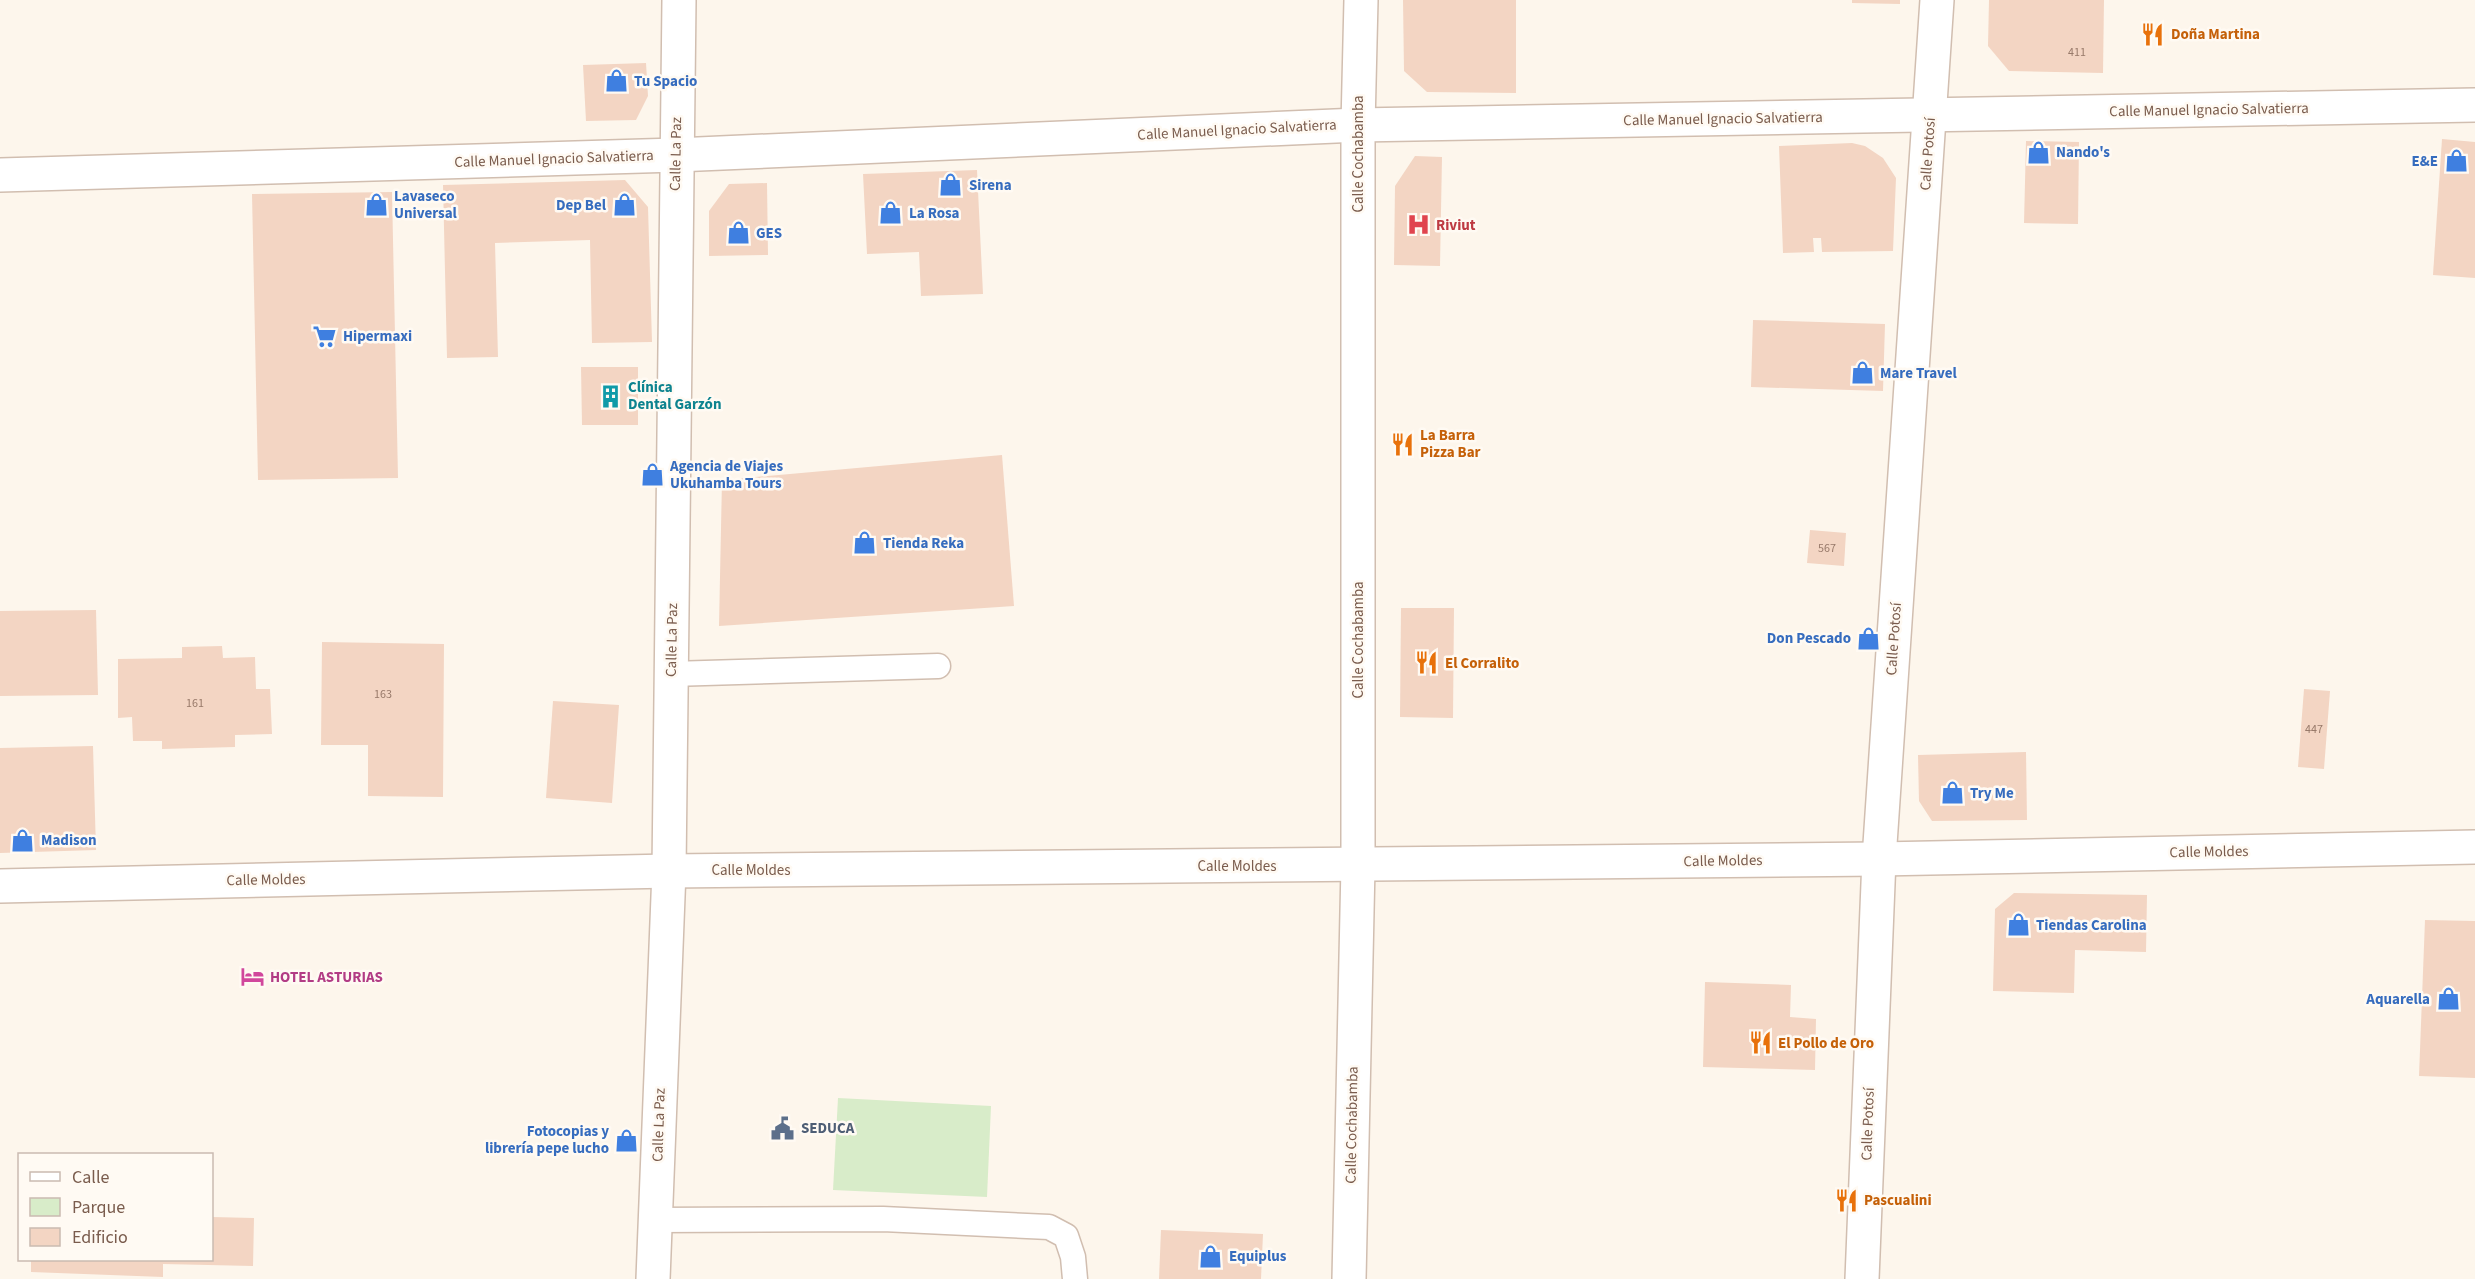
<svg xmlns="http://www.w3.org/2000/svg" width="2475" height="1279" font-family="'Source Sans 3',sans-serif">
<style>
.green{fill:#d8ecc9}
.building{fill:#f3d5c3}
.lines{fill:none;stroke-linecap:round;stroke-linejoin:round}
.service-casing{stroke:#d1beb0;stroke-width:27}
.minor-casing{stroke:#d1beb0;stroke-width:36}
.tertiary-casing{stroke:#d1beb0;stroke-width:36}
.service{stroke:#fff;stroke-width:24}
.minor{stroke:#fff;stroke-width:33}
.tertiary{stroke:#fff;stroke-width:33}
.labels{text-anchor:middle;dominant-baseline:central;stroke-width:5;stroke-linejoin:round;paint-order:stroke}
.number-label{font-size:12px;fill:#987a6a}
.food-label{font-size:15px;font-weight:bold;fill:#c56008;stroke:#fffaf3;text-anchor:start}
.shop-label{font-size:15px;font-weight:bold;fill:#366cbe;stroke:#fffaf3;text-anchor:start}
.street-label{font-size:15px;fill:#7a5c4d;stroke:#fffaf3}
.health-label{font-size:15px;font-weight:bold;fill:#be3a42;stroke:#fffaf3;text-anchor:start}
.culture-label{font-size:15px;font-weight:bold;fill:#0d838f;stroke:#fffaf3;text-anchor:start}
.hotel-label{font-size:15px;font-weight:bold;fill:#b23c85;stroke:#fffaf3;text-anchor:start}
.service-label{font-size:15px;font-weight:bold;fill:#4e5e75;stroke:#fffaf3;text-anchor:start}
</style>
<rect width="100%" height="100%" fill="#fdf6ec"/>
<polygon class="green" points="838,1098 991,1106 987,1197 833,1190"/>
<g class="building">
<polygon points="1403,0 1516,0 1516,93 1427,92 1404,71"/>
<polygon points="1852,0 1900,0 1900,4 1852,3"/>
<polygon points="1989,0 2104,0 2103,73 2009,71 1988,46"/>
<polygon points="646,63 648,96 636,120 586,121 583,65"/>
<polygon points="2442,139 2475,142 2475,278 2433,275"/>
<polygon points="2026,141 2079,142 2078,224 2024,223"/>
<polygon points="1852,143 1865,146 1883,158 1896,178 1893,251 1822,252 1821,238 1813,238 1814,252 1783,253 1779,146"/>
<polygon points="1415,156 1442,157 1440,266 1394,265 1395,186"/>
<polygon points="977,170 983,294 921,296 919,252 867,254 863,174"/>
<polygon points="625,180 648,207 652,342 592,343 590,240 495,243 498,357 447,358 443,185"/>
<polygon points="767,183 768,255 709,256 709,211 729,184"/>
<polygon points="392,192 398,478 258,480 252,194"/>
<polygon points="1753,320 1885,324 1883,391 1751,387"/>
<polygon points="581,367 638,367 638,425 582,425"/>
<polygon points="1002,455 1014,606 719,626 722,480"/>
<polygon points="1810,530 1846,533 1844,566 1807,563"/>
<polygon points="1401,608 1454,608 1453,718 1400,717"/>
<polygon points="96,610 98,695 0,696 0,611"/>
<polygon points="322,642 444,644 443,797 368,796 368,745 321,745"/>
<polygon points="222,646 223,658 255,657 256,689 270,689 272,734 235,735 235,747 162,749 162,741 133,741 132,717 118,718 118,659 182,658 182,647"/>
<polygon points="2304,689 2330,691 2324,769 2298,767"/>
<polygon points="553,701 619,705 612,803 546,798"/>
<polygon points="93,746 96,850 0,853 0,748"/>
<polygon points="2026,752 2027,820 1932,821 1919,801 1918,755"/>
<polygon points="2014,893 2147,895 2146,952 2075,950 2074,993 1993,991 1995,909"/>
<polygon points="2425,920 2475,921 2475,1078 2419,1076"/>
<polygon points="1705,982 1791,985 1790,1017 1816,1019 1815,1070 1703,1067"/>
<polygon points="212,1217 254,1218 253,1266 163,1264 163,1277 31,1272 31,1260 212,1260"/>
<polygon points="1161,1230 1263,1234 1261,1279 1159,1279"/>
</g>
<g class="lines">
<defs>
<g id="service">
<polyline points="671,674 938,666"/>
<polyline points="655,1220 883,1219 1049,1227 1066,1236 1073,1257 1075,1279"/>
</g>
<g id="minor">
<polyline points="0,175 676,155 1358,125 2475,105"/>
<polyline points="0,886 669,871 1879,859 2475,847"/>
<polyline points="1862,1279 1879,859 1937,0"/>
</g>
<g id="tertiary">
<polyline points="653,1279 669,871 679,0"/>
<polyline points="1349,1279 1358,866 1358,125 1361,0"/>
</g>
</defs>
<use href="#service" class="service-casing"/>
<use href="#minor" class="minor-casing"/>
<use href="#tertiary" class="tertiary-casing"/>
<use href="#service" class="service"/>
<use href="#minor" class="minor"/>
<use href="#tertiary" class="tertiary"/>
</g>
<defs>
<symbol id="restaurant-bare" viewBox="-9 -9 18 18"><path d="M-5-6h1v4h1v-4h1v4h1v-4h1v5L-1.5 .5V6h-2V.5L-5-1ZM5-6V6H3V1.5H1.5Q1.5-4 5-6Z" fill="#e8710a" stroke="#fffaf3" stroke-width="2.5" paint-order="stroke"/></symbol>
<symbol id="shop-bare" viewBox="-9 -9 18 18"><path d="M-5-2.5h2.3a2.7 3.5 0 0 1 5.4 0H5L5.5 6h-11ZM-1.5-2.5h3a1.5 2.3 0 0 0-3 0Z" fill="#3f7fe0" stroke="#fffaf3" stroke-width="2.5" paint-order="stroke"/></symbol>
<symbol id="hospital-bare" viewBox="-9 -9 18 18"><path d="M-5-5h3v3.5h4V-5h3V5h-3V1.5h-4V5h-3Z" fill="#e0444e" stroke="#fffaf3" stroke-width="2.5" paint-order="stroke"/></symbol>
<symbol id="supermarket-bare" viewBox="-9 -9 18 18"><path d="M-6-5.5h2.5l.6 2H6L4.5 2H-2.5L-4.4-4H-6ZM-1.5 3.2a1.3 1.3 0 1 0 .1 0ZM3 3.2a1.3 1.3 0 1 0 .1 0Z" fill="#3f7fe0" stroke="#fffaf3" stroke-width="2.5" paint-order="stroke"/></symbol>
<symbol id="building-bare" viewBox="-9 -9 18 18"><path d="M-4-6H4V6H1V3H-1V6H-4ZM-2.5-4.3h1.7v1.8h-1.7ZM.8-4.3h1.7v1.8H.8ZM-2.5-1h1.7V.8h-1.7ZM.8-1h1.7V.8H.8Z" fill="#0f9aa8" stroke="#fffaf3" stroke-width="2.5" paint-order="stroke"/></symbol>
<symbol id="hotel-bare" viewBox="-9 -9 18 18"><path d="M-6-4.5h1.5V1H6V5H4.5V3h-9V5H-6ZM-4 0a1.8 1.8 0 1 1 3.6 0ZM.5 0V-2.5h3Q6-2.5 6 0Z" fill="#d1479c" stroke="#fffaf3" stroke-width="2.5" paint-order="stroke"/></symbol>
<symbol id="civic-bare" viewBox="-9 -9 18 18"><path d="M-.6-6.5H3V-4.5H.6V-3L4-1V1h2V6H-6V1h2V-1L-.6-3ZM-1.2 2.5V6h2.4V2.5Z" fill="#5c6f8a" stroke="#fffaf3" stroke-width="2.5" paint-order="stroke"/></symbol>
</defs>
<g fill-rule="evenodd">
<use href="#restaurant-bare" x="2136" y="18" width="33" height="33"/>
<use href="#shop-bare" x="600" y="64" width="33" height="33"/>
<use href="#shop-bare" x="2022" y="136" width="33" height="33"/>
<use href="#shop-bare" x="2440" y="144" width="33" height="33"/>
<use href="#shop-bare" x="934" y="168" width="33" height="33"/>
<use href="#shop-bare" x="360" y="188" width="33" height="33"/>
<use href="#shop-bare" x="608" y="188" width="33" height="33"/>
<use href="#shop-bare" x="874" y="196" width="33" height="33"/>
<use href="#hospital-bare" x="1402" y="208" width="33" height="33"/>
<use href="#shop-bare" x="722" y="216" width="33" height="33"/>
<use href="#supermarket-bare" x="308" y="320" width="33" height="33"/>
<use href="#shop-bare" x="1846" y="356" width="33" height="33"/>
<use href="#building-bare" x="594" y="380" width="33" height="33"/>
<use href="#restaurant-bare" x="1386" y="428" width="33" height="33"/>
<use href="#shop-bare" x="636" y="458" width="33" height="33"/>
<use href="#shop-bare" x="848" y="526" width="33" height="33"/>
<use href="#shop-bare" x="1852" y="622" width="33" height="33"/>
<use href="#restaurant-bare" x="1410" y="646" width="33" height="33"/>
<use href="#shop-bare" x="1936" y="776" width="33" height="33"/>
<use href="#shop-bare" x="6" y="824" width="33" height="33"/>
<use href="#shop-bare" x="2002" y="908" width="33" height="33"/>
<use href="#hotel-bare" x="236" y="960" width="33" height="33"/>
<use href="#shop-bare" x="2432" y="982" width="33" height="33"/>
<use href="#restaurant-bare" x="1744" y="1026" width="33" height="33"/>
<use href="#civic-bare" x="766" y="1112" width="33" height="33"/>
<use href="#shop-bare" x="610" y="1124" width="33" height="33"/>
<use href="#restaurant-bare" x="1830" y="1184" width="33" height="33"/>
<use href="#shop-bare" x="1194" y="1240" width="33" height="33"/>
</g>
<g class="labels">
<g class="number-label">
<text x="2077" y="52">411</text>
<text x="1827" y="548">567</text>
<text x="383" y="694">163</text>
<text x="195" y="703">161</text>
<text x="2314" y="729">447</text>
</g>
<g class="food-label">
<text x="2171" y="34">Doña Martina</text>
<text x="1420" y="435">La Barra<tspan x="1420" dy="17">Pizza Bar</tspan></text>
<text x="1445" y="663">El Corralito</text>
<text x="1778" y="1043">El Pollo de Oro</text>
<text x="1864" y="1200">Pascualini</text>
</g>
<g class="shop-label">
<text x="634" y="81">Tu Spacio</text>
<text x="2056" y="152">Nando's</text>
<text x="2438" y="161" text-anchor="end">E&amp;E</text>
<text x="969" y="185">Sirena</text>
<text x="394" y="196">Lavaseco<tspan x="394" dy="17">Universal</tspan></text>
<text x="606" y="205" text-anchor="end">Dep Bel</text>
<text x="909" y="213">La Rosa</text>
<text x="756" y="233">GES</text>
<text x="343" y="336">Hipermaxi</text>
<text x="1880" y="373">Mare Travel</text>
<text x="670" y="466">Agencia de Viajes<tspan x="670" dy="17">Ukuhamba Tours</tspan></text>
<text x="883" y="543">Tienda Reka</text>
<text x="1851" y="638" text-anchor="end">Don Pescado</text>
<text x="1970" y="793">Try Me</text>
<text x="41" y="840">Madison</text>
<text x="2036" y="925">Tiendas Carolina</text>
<text x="2430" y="999" text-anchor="end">Aquarella</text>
<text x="609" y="1131" text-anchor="end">Fotocopias y<tspan x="609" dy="17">librería pepe lucho</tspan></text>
<text x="1229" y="1256">Equiplus</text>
</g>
<g class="street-label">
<text transform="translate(2209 110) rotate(-1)">Calle Manuel Ignacio Salvatierra</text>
<text transform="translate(1723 119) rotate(-1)">Calle Manuel Ignacio Salvatierra</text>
<text transform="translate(1237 130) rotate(-3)">Calle Manuel Ignacio Salvatierra</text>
<text transform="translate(676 154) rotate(-89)">Calle La Paz</text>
<text transform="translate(1358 154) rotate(-90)">Calle Cochabamba</text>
<text transform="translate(1928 154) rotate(-86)">Calle Potosí</text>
<text transform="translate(554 159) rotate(-2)">Calle Manuel Ignacio Salvatierra</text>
<text transform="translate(1894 639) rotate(-86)">Calle Potosí</text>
<text transform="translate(672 640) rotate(-89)">Calle La Paz</text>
<text transform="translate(1358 640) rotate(-90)">Calle Cochabamba</text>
<text transform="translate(2209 852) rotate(-1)">Calle Moldes</text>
<text transform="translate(1723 861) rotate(-1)">Calle Moldes</text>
<text x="1237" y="866">Calle Moldes</text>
<text x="751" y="870">Calle Moldes</text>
<text transform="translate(266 880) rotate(-1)">Calle Moldes</text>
<text transform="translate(1868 1124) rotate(-88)">Calle Potosí</text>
<text transform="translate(659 1125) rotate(-88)">Calle La Paz</text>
<text transform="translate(1352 1125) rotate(-89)">Calle Cochabamba</text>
</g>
<g class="health-label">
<text x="1436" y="225">Riviut</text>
</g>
<g class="culture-label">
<text x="628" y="387">Clínica<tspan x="628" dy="17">Dental Garzón</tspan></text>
</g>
<g class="hotel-label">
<text x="270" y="977">HOTEL ASTURIAS</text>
</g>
<g class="service-label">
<text x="801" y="1128">SEDUCA</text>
</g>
</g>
<rect x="18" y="1153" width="195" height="108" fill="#fffaf3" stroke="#cabbb1" stroke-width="1.5"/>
<rect x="30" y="1172" width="30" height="9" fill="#ffffff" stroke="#cabbb1" stroke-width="1.5"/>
<text x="72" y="1183" font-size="18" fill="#7a5c4d">Calle</text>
<rect x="30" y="1198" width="30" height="18" fill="#d8ecc9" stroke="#cabbb1" stroke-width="1.5"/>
<text x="72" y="1213" font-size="18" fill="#7a5c4d">Parque</text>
<rect x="30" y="1228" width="30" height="18" fill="#f3d5c3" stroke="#cabbb1" stroke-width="1.5"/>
<text x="72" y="1243" font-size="18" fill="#7a5c4d">Edificio</text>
</svg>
